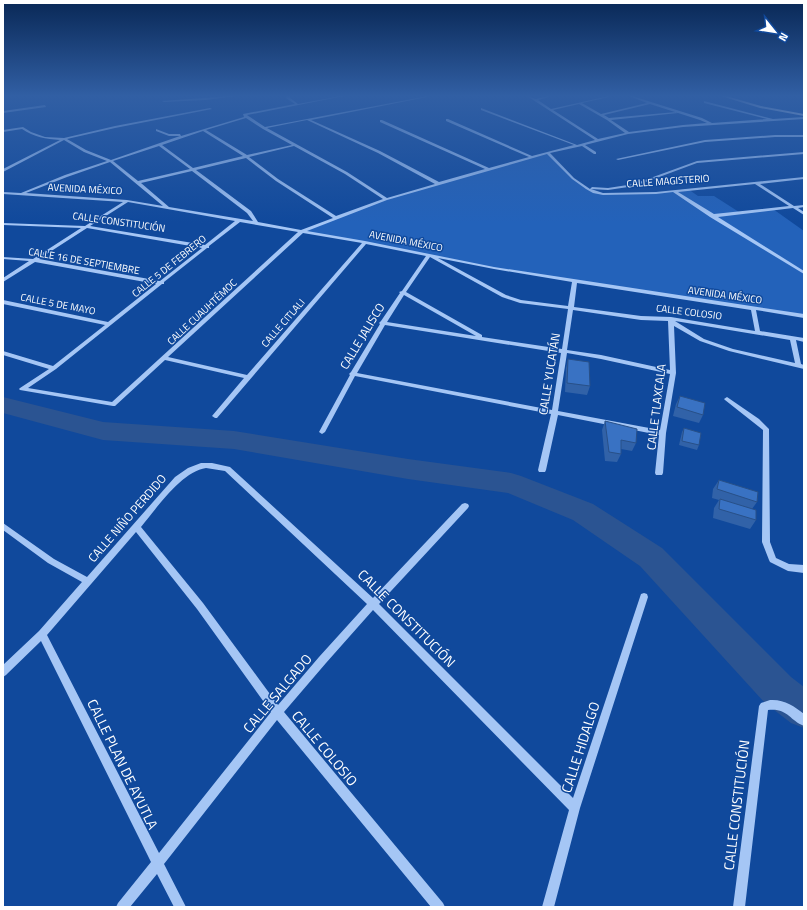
<svg xmlns="http://www.w3.org/2000/svg" width="807" height="910" font-family="'Titillium Web',sans-serif">
<style>
.green{fill:#2362ba}
.lines{fill:none;stroke-linecap:round;stroke-linejoin:round}
.river{fill:#2b5492;fill-rule:evenodd}
.minor{fill:#a5c6f5;fill-rule:evenodd}
.major{fill:#f2f7ff;fill-rule:evenodd}
.wall{fill:#3162a8}
.building{fill:#3972c3;stroke:#285088}
.labels{text-anchor:middle;dominant-baseline:central;stroke-width:3;stroke-linejoin:round;paint-order:stroke}
.far-street-label{font-size:10px;fill:#fff;stroke:#10499c}
.street-label{font-size:12px;fill:#fff;stroke:#10499c}
.near-street-label{font-size:14px;fill:#fff;stroke:#10499c}
</style>
<rect width="100%" height="100%" fill="#10499c"/>
<polygon class="green" points="548,153 574,180 598,194 656,193 688,189 698,196 714,196 739,212 773,209 804,231 804,316 494,268 302,231 386,199"/>
<g class="lines">
<polygon class="river" points="3,397 103,422 234,431 408,459 511,473 521,476 593,504 662,548 791,677 804,687 804,728 791,723 765,703 640,566 573,520 508,493 408,479 234,449 103,440 3,413"/>
<g class="minor">
<polygon points="231,96 237,96 205,100 164,102 162,101"/>
<path d="M286 96H290L289 97 298 104 341 96H344L247 115 265 127 428 96 427 97 311 120 380 151 439 182 485 169 380 122V120H382L489 168 529 157 446 121V119H448L532 156 574 145 481 110V108L577 145 595 140 527 96 536 99 549 96V97L538 100 551 109 609 96V97L582 103 601 114 647 103 629 96H632L702 118 712 123 767 119 704 103V101L773 119 804 117V119L683 127 628 134 585 145 596 152V154H594L582 146 550 153 574 178 590 189 592 187 608 188 634 184 697 161 804 152V154L697 163 635 186 608 190 591 189 603 193 656 192 804 177V179L760 184 794 206 804 205V207L798 208 804 212V215L793 208 718 217 804 271V274L710 217 673 192 656 194 603 195 593 193 586 189 572 179 547 154 387 200 307 231 365 241 494 267 804 314V318L756 310 760 331 804 338V342L796 340 801 364 804 365V369L729 351 700 341 674 326 676 373 666 433 663 473 662 475H656L655 473 659 435 558 415 546 470 545 472H539L538 470 551 414 355 376 325 432 322 434 319 432 350 375 349 374 351 372 380 324 379 323 381 321 400 293 399 292 402 291 426 256 366 244 217 418H215L212 416 244 378 165 360 115 406H113L20 390 19 389 20 388 49 369 3 355V351L53 366 105 325 3 304V300L108 322 156 284 35 262 3 282V278L29 261 3 259V257L33 259 81 228 3 225V223L85 226 123 202 3 194V192L21 193 65 175 107 161 84 152 64 140 3 172V169L60 140C46 139 34 137 22 129L3 132V130L23 127 31 132 45 137 64 138 115 126 210 108 212 109 115 128 67 139 86 150 111 160 180 136H169L156 131V129L169 134H180L181 136 244 117 243 114 295 104 286 98ZM579 104 607 120 625 133 598 139 553 110ZM650 104 700 120 707 123 683 125 629 132 611 120 678 113 676 112 609 118 604 115ZM246 118 263 129 292 145 247 155 206 130ZM307 120 378 153 435 184 387 198 347 172 267 128ZM203 131 243 156 193 168 162 145ZM159 146 190 169 138 181 113 161ZM294 146 345 174 383 199 336 216 278 179 249 157ZM246 158 276 181 333 218 301 230 258 222 251 211 196 170ZM110 162 163 206 127 200 26 193 67 177ZM192 171 247 213 253 221 169 207 141 183ZM755 184 789 206 714 214 678 192ZM128 202 235 221 205 245 90 226ZM240 222 298 232 112 402 28 388 56 369 162 284H164V282L207 248H209V246ZM87 228 202 248 160 281 39 259ZM303 233 362 243 247 375 168 357ZM430 257 502 297 520 303 568 309 562 349 482 337V335L406 292ZM438 258 494 269 572 282 568 306 521 300 506 295ZM577 283 751 310 755 331 671 317 641 316 574 307ZM404 295 476 336 387 322ZM573 310 641 320 668 321 670 370 601 355 567 350ZM675 321 790 340 795 363 733 349 704 339ZM385 325 561 353 552 410 357 373ZM567 353 601 359 670 374 660 430 558 411Z"/>
<polygon points="45,105 46,107 3,113 3,111"/>
<polygon points="775,135 804,135 804,137 775,137 705,142 618,160 616,159 705,140"/>
<polygon points="727,397 759,419 769,429 770,542 776,558 789,564 804,565 804,573 788,571 770,562 769,560 762,542 763,430 725,400 724,399"/>
<path d="M201 463H212L230 467 373 598 462 504 465 503 468 504 469 506 468 508 379 604 573 798 641 594 644 593 647 594 648 597 580 808 554 907H542L569 810 373 610 326 663 284 712 443 903 445 907H431L277 720 164 864 186 907H174L157 874 130 907H116L118 903 151 862 41 641 6 675 3 677V665L39 631 82 582 48 563 3 530V523L54 559 87 577 175 477 188 468ZM206 468 225 471 367 604 319 657 278 705 203 603 141 527C156 509 182 471 206 468ZM136 532 197 609 271 712 159 853 47 635Z"/>
<path d="M770 700C784 699 794 706 804 714V726C789 720 788 708 768 710L745 907H733L759 706 761 703Z"/>
</g>
<polygon class="major" points="721,96 726,96 761,106 804,114 804,116 760,108"/>
</g>
<g class="wall">
<polygon points="568,359 590,386 587,395 565,392 566,368"/>
<polygon points="680,396 703,415 699,423 673,416 676,404"/>
<polygon points="605,421 636,443 632,451 621,449 621,454 617,462 605,461 602,430"/>
<polygon points="684,428 699,445 697,450 679,445 682,432"/>
<polygon points="719,480 757,502 752,509 756,520 750,529 713,518 714,508 719,500 712,498 713,489"/>
</g>
<g class="building">
<polygon points="568,359 589,362 590,386 567,383"/>
<polygon points="680,396 705,403 703,415 677,407"/>
<polygon points="605,421 637,429 636,443 621,440 621,454 609,452"/>
<polygon points="684,428 701,433 699,445 682,441"/>
<polygon points="719,480 758,492 757,502 717,489"/>
<polygon points="720,499 756,510 756,520 719,509"/>
</g>
<linearGradient id="sky" x2="0" y2="1"><stop stop-color="#092856"/><stop offset="0.43" stop-color="#315fa4"/><stop offset="1" stop-color="#315fa4" stop-opacity="0"/></linearGradient>
<rect width="807" height="223" fill="url(#sky)"/>
<g class="labels">
<g class="far-street-label">
<text transform="translate(668 181) rotate(-4)">CALLE MAGISTERIO</text>
<text transform="translate(85 189) rotate(3)">AVENIDA MÉXICO</text>
<text transform="translate(119 222) rotate(8)">CALLE CONSTITUCIÓN</text>
<text transform="translate(406 241) rotate(11)">AVENIDA MÉXICO</text>
<text transform="translate(84 261) rotate(10)">CALLE 16 DE SEPTIEMBRE</text>
<text transform="translate(169 266) rotate(-39)">CALLE 5 DE FEBRERO</text>
<text transform="translate(725 295) rotate(8)">AVENIDA MÉXICO</text>
<text transform="translate(58 304) rotate(11)">CALLE 5 DE MAYO</text>
<text transform="translate(202 312) rotate(-43)">CALLE CUAUHTÉMOC</text>
<text transform="translate(689 312) rotate(7)">CALLE COLOSIO</text>
<text transform="translate(283 323) rotate(-49)">CALLE CITLALI</text>
</g>
<g class="street-label">
<text transform="translate(362 336) rotate(-59)">CALLE JALISCO</text>
<text transform="translate(549 374) rotate(-81)">CALLE YUCATÁN</text>
<text transform="translate(656 407) rotate(-83)">CALLE TLAXCALA</text>
<text transform="translate(127 518) rotate(-49)">CALLE NIÑO PERDIDO</text>
</g>
<g class="near-street-label">
<text transform="translate(407 618) rotate(45)">CALLE CONSTITUCIÓN</text>
<text transform="translate(277 693) rotate(-50)">CALLE SALGADO</text>
<text transform="translate(580 747) rotate(-72)">CALLE HIDALGO</text>
<text transform="translate(325 748) rotate(50)">CALLE COLOSIO</text>
<text transform="translate(123 764) rotate(64)">CALLE PLAN DE AYUTLA</text>
<text transform="translate(736 805) rotate(-83)">CALLE CONSTITUCIÓN</text>
</g>
</g>
<rect width="807" height="910" fill="none" stroke="#ffffff" stroke-width="8"/>
<g transform="translate(775 32) rotate(120)" stroke="#10499c" stroke-width="3" paint-order="stroke">
<path d="M0-3L7 15L0 10L-7 15Z" fill="#ffffff"/>
<text y="-6" font-size="11" font-weight="bold" text-anchor="middle" fill="#ffffff">N</text>
</g>
</svg>
